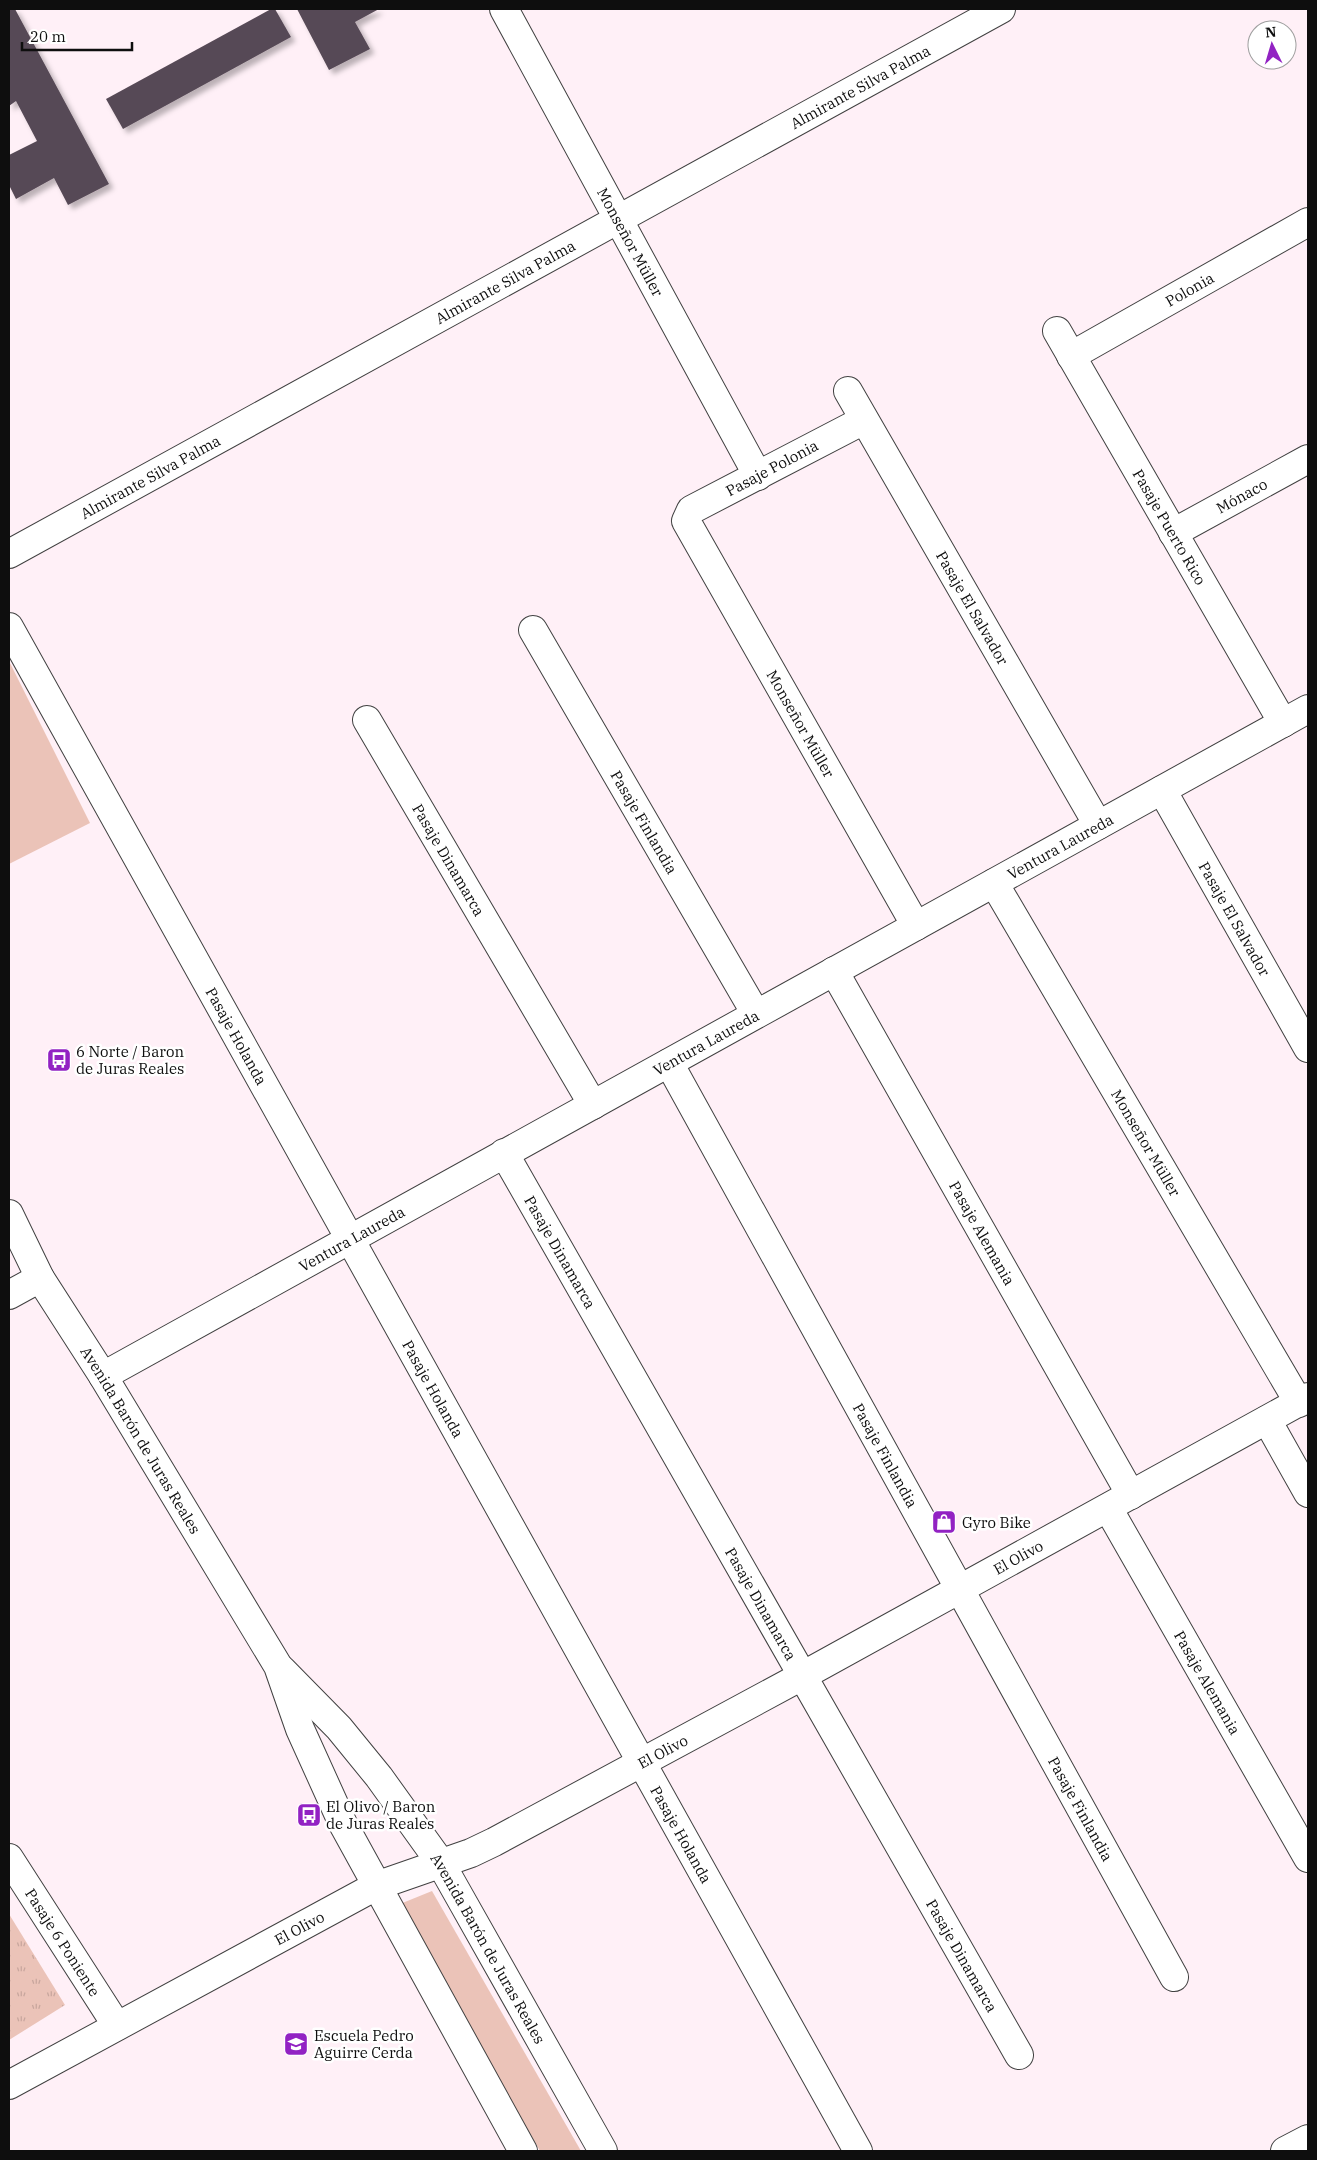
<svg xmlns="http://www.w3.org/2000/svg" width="1317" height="2160" font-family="'IBM Plex Serif',serif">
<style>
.grass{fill:#ebc3b8}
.park{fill:url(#park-tufts)}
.building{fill:#574a56;filter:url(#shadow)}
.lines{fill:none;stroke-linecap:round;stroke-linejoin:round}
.minor-casing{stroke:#414141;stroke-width:30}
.tertiary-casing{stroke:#414141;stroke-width:30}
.minor{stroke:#fff;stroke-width:28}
.tertiary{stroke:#fff;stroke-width:28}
.labels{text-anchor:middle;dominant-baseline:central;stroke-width:5;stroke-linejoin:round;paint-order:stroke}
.street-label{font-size:15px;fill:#0e0e0e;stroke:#fff}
.poi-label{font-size:15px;fill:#0e0e0e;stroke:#fff;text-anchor:start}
</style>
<defs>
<pattern id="park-tufts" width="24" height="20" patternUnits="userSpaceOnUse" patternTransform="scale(1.25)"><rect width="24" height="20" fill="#ebc3b8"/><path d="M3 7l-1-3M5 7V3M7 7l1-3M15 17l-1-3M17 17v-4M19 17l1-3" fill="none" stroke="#c8a69d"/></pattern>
<filter id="shadow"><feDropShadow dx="4.5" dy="4.5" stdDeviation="2.5" flood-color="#0004"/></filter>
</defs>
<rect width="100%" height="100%" fill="#fff0f7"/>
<g class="grass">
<polygon points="9,661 90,823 9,864"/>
<polygon points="432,1891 581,2151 540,2151 400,1904"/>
</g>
<polygon class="park" points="9,1914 65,2005 9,2040"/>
<g class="building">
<polygon points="9,9 15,9 109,184 68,205 54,178 16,199 9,185 9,155 37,141 16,101 9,106"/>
<polygon points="271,9 275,9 291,37 123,129 106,99"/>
<polygon points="297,9 379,9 355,22 370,49 329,70"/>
</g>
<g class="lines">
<defs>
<g id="minor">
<path id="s1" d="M504 9 758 476"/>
<path id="s2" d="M1057 331 1283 723"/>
<path id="s3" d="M1071 356 1308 222"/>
<path id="s4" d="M848 391 1098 825"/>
<path id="s5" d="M864 420 691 510 686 521 916 926"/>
<path id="s6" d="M1173 533 1308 459"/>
<path id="s7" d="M9 554 1001 9"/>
<path id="s8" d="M9 627 858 2151"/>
<path id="s9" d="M533 630 756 1014"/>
<path id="s10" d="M367 720 593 1105"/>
<path id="s11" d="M1162 790 1308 1048"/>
<path id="s12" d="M994 883 1299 1403"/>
<path id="s13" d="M834 971 1131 1495"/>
<path id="s14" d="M669 1063 1174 1977"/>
<path id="s15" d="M504 1153 1019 2055"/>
<polyline points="9,1295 40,1278"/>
<path id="s16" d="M103 1376 1308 709"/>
<polyline points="1267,1420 1308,1493"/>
<path id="s17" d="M1108 1508 1308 1858"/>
<path id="s18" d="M9 1858 117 2026"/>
<polyline points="1285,2151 1308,2139"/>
</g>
<g id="tertiary">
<path id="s19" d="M9 1214 40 1278 103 1376 278 1666 300 1729 343 1824 523 2151"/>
<path id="s20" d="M282 1670 339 1728 379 1777 440 1862 603 2151"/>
<path id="s21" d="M9 2085 376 1886 471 1853 494 1842 802 1676 1308 1397"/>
</g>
</defs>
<use href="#minor" class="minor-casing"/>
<use href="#tertiary" class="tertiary-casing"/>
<use href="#minor" class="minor"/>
<use href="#tertiary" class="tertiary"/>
</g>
<defs>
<symbol id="bus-square" viewBox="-11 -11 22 22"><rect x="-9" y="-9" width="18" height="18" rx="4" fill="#9222c3" stroke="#fff"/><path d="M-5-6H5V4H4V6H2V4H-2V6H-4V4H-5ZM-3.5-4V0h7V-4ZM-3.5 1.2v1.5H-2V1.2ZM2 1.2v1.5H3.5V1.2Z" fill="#fff"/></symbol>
<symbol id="shop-square" viewBox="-11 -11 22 22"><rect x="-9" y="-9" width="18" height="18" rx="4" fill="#9222c3" stroke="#fff"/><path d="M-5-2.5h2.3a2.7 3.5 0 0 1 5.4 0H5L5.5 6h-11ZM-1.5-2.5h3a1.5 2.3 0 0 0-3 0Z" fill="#fff"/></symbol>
<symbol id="school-square" viewBox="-11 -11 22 22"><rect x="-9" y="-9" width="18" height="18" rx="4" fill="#9222c3" stroke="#fff"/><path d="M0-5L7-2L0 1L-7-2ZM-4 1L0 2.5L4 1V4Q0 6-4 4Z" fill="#fff"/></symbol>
</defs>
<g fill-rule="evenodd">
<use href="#bus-square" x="45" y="1046" width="28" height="28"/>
<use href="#shop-square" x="930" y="1508" width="28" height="28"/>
<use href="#bus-square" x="295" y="1801" width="28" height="28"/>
<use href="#school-square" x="282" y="2030" width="28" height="28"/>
</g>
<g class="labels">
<g class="street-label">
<text stroke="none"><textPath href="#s7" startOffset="971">Almirante Silva Palma</textPath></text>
<text stroke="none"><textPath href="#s1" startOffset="265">Monseñor Müller</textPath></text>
<text stroke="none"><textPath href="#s7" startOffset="566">Almirante Silva Palma</textPath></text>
<text stroke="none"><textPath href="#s3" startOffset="136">Polonia</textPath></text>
<text transform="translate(772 468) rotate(-28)">Pasaje Polonia</text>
<text stroke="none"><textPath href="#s7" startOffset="161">Almirante Silva Palma</textPath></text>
<text stroke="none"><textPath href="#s6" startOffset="78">Mónaco</textPath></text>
<text stroke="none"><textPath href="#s2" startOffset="226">Pasaje Puerto Rico</textPath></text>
<text stroke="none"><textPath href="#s4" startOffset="250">Pasaje El Salvador</textPath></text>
<text stroke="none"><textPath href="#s5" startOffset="440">Monseñor Müller</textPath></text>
<text stroke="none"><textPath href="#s9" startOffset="222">Pasaje Finlandia</textPath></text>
<text stroke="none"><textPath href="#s16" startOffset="1094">Ventura Laureda</textPath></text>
<text stroke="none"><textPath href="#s10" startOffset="162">Pasaje Dinamarca</textPath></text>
<text stroke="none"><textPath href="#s11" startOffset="148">Pasaje El Salvador</textPath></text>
<text stroke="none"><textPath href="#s8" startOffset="468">Pasaje Holanda</textPath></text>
<text stroke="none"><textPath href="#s16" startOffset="689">Ventura Laureda</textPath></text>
<text stroke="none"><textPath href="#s12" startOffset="301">Monseñor Müller</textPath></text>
<text stroke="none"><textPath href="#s13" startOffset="301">Pasaje Alemania</textPath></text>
<text stroke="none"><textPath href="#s16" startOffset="284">Ventura Laureda</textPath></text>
<text stroke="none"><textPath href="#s15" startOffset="114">Pasaje Dinamarca</textPath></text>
<text stroke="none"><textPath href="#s8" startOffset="872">Pasaje Holanda</textPath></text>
<text stroke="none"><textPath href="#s19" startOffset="262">Avenida Barón de Juras Reales</textPath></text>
<text stroke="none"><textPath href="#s14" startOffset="448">Pasaje Finlandia</textPath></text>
<text stroke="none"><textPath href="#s21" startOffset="1140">El Olivo</textPath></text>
<text stroke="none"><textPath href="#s15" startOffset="519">Pasaje Dinamarca</textPath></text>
<text stroke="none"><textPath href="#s17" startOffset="201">Pasaje Alemania</textPath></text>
<text stroke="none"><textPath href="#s21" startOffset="735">El Olivo</textPath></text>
<text stroke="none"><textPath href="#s14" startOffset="852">Pasaje Finlandia</textPath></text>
<text stroke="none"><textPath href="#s8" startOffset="1382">Pasaje Holanda</textPath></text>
<text stroke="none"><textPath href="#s21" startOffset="330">El Olivo</textPath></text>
<text stroke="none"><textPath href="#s18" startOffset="100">Pasaje 6 Poniente</textPath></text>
<text stroke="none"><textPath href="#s20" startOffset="348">Avenida Barón de Juras Reales</textPath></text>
<text stroke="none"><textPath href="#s15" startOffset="924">Pasaje Dinamarca</textPath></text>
</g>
<g class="poi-label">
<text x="76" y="1051">6 Norte / Baron<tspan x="76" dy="17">de Juras Reales</tspan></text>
<text x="962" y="1522">Gyro Bike</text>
<text x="326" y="1806">El Olivo / Baron<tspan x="326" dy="17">de Juras Reales</tspan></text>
<text x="314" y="2035">Escuela Pedro<tspan x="314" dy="17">Aguirre Cerda</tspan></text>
</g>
</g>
<rect width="1317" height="2160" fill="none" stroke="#0e0e0e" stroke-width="20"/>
<g transform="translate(1272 45) rotate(355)"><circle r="24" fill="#ffffff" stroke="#9f9f9f"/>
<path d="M0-4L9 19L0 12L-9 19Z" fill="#9222c3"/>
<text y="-8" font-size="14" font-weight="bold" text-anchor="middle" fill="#0e0e0e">N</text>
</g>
<path d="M22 42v8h110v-8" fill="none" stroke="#0e0e0e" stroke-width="2.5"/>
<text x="30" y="42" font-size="15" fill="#0e0e0e" stroke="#ffffff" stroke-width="4" paint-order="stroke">20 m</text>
</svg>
